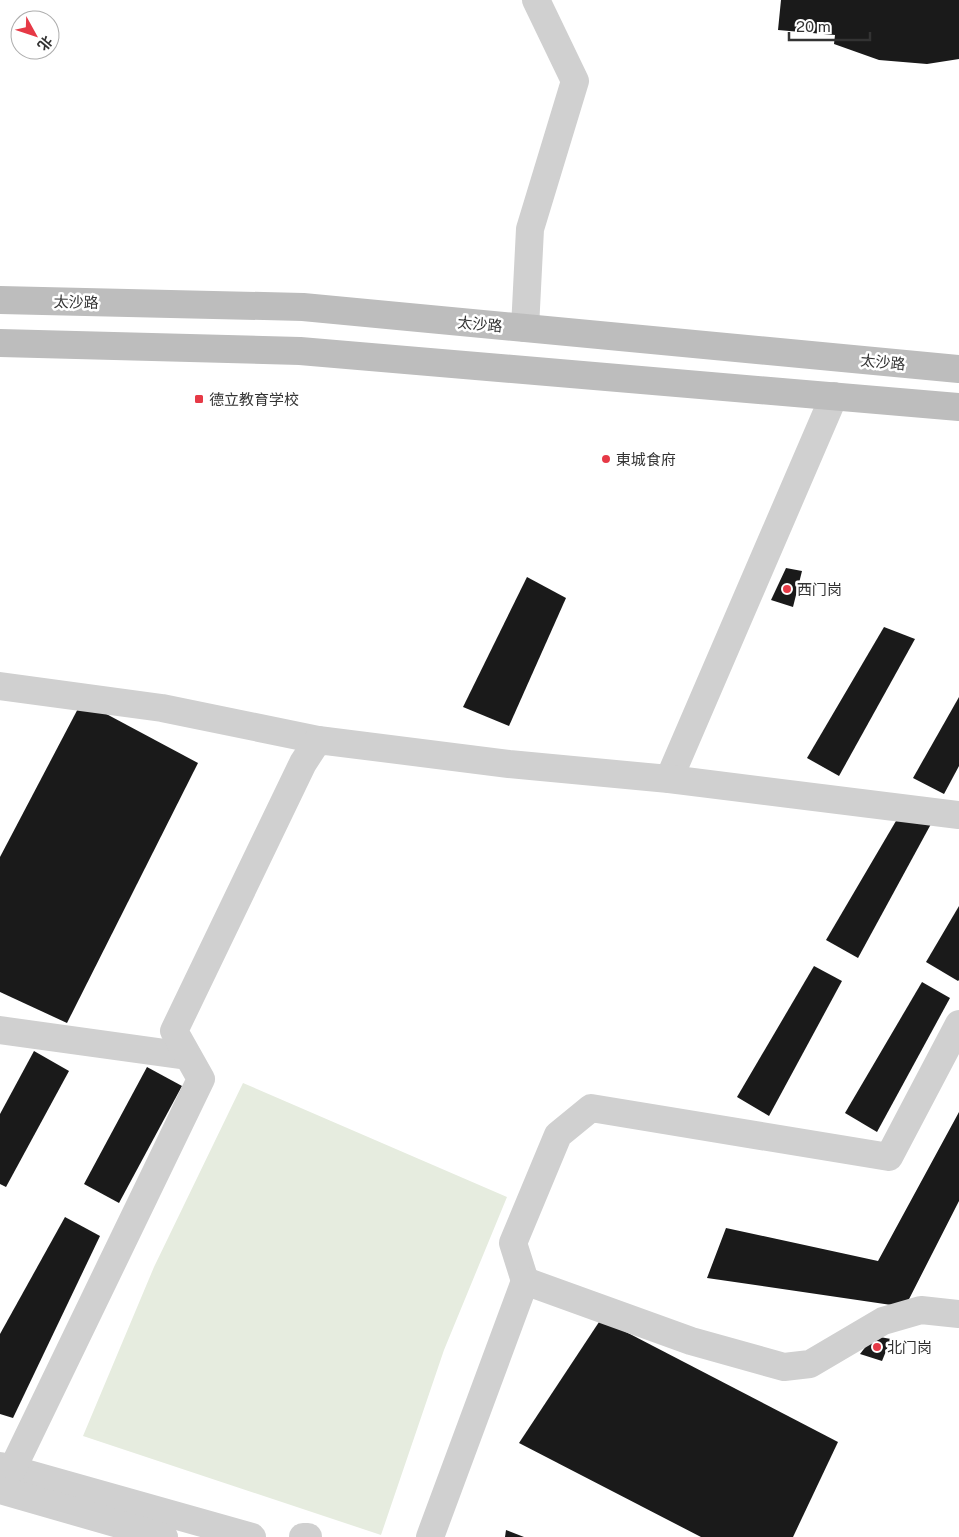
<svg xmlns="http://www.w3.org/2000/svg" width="959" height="1537" font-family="'Public Sans','Noto Sans SC',sans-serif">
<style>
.grass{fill:#e6ecdf}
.building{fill:#1a1a1a}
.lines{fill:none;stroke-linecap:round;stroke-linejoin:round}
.minor{stroke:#d0d0d0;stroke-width:28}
.secondary{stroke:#bdbdbd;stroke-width:28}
.poi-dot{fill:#e63946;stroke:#fff;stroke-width:2}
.labels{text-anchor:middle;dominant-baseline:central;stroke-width:5;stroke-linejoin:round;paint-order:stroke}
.street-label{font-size:15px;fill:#333;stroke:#fff}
.poi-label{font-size:15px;fill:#333;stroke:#fff;text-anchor:start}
</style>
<rect width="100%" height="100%" fill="#fff"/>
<polygon class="grass" points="243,1083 507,1197 444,1350 381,1535 83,1436 154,1267"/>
<g class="building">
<polygon points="781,0 959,0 959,59 927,64 879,60 834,44 835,35 778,30"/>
<polygon points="786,568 802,571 793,607 771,600"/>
<polygon points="527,577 566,598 509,726 463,707"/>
<polygon points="884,627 915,639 839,776 807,758"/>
<polygon points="959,697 959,766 944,794 913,778"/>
<polygon points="82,701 198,763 67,1023 0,992 0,857"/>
<polygon points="903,809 931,824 858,958 826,940"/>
<polygon points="959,906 959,980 958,981 926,962"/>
<polygon points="814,966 842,981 769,1116 737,1097"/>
<polygon points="922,982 950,998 877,1132 845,1113"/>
<polygon points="34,1051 69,1071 6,1187 0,1184 0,1114"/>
<polygon points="147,1067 182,1086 119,1203 84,1184"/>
<polygon points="959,1112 959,1201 905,1307 707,1278 726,1228 878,1261"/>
<polygon points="65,1217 100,1236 13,1418 0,1414 0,1334"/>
<polygon points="601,1319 838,1442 793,1537 701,1537 519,1443"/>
<polygon points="874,1336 891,1339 882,1361 860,1354"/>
<polygon points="506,1530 524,1537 505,1537"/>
</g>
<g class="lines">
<g class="minor">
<polyline points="525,328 530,229 575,81 536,0"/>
<polyline points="0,686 162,708 318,740"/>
<polyline points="669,779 834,396"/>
<polyline points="0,1030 187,1056"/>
<polyline points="525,1281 513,1243 558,1135 591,1108 889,1157 959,1024"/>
<polyline points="0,1466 252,1537"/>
<polyline points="12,1470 201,1079 174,1031 303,763 318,740 509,764 669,779 959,815"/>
<polyline points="0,1490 164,1537"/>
<polyline points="303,1537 308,1537"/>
<polyline points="430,1537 525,1281 691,1341 784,1367 810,1364 883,1321 921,1310 959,1314"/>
</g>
<g class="secondary">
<polyline points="0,300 303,307 959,369"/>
<polyline points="0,343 300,351 959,407"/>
</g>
</g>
<g class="poi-dot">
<rect x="194" y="394" width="10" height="10" rx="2.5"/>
<circle cx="606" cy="459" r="5"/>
<circle cx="787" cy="589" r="5"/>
<circle cx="877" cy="1347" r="5"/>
</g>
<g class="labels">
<g class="street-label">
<text transform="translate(76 302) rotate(1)">太沙路</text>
<text transform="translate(480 324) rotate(5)">太沙路</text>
<text transform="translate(883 362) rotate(5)">太沙路</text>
</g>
<g class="poi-label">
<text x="209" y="399">德立教育学校</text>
<text x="616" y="459">東城食府</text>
<text x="797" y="589">西门岗</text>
<text x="887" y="1347">北门岗</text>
</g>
</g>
<g transform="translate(35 35) rotate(130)"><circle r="24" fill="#ffffff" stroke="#adadad"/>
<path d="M0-4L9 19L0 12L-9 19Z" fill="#e63946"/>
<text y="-8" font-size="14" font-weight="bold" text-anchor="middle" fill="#333333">北</text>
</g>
<path d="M789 32v8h81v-8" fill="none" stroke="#333333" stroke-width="2.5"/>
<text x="796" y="32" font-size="15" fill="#333333" stroke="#ffffff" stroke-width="4" paint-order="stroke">20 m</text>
</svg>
